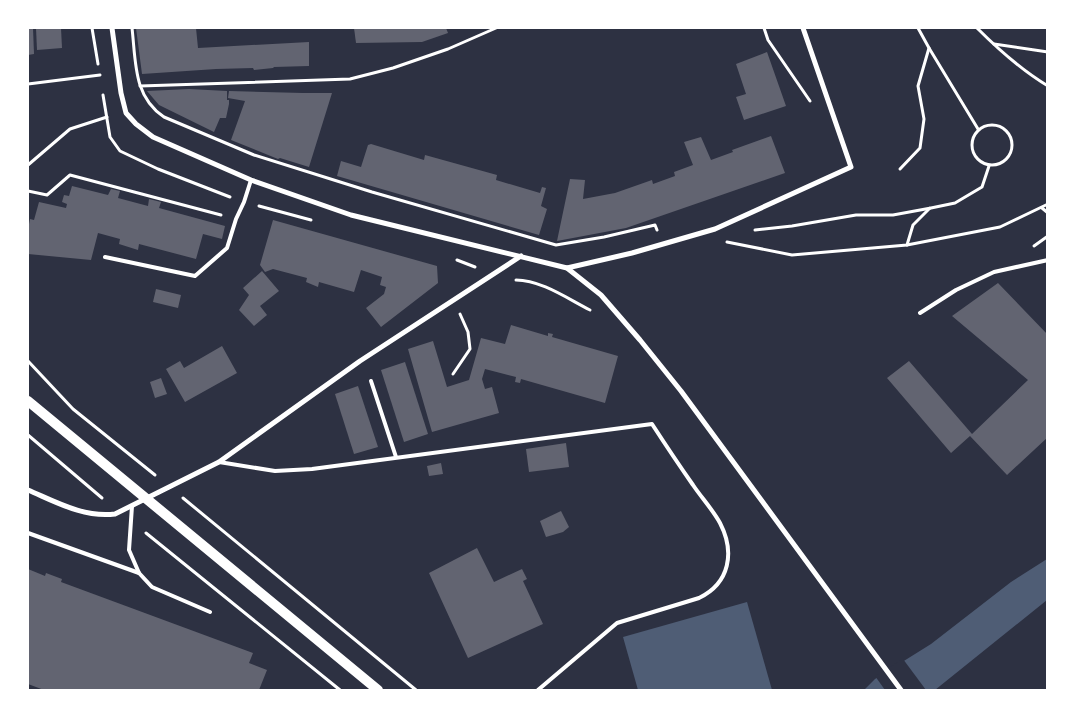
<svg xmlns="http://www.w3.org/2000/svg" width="1075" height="718" font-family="'PT Serif',serif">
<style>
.water{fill:#4f5d75}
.pier{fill:#2d3142}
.building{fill:#626471}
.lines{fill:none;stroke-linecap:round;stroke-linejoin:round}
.path{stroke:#fff;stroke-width:3}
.service{stroke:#fff;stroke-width:4}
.minor{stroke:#fff;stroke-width:5}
.secondary{stroke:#fff;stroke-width:10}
</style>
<rect width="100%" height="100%" fill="#2d3142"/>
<g class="water">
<polygon points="1047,559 1047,600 935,690 864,690 875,679 931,644 1011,582"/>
<polygon points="747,602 772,690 638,690 623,637"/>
</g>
<polygon class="pier" points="903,659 926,690 885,690 875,676"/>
<g class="building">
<polygon points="28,28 33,28 34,54 28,55"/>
<polygon points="36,28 61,28 62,48 37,50"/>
<polygon points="136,28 196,28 198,48 309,42 309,66 274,67 273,68 254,70 253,68 216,69 142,74"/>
<polygon points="354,28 446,28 448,33 422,42 356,43"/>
<polygon points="767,52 786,106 744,120 736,97 746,94 736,64"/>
<polygon points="189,89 227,91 227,100 229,100 229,104 226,118 220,118 214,132 159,105 147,91"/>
<polygon points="229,91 303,93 332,93 309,167 280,158 278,159 231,140 245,101 228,98"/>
<polygon points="771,136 785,173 626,228 557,241 570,179 585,180 583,199 615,193 652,180 653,184 675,176 674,172 693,165 684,142 701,137 711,160 733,152 732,150"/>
<polygon points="371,144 424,160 425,155 497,175 496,180 540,193 542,187 546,188 541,206 547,209 539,235 337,176 341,161 361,167 368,145"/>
<polygon points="72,186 108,195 111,189 120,191 118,198 148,206 149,199 161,202 159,208 225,226 222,239 203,234 196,259 139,244 138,250 119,244 120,239 98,233 91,260 28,254 28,229 30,219 34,220 39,202 66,208 67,204 62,202 64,195 69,196"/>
<polygon points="273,220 437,266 438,283 381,327 366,308 384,294 386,287 380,285 382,277 361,270 354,292 319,282 318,287 306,282 307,278 273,269 265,272 260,265"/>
<polygon points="262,271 279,291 260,306 267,315 254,326 239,310 249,295 243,288"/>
<polygon points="998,283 1048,335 1048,437 1007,475 970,436 951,453 887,378 909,361 972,434 1028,380 952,316"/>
<polygon points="156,289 181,295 178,308 153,302"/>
<polygon points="511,325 548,336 548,333 553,334 552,337 618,356 605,403 521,379 520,383 515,382 516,377 485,369 482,379 485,389 492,387 499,413 432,432 408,349 433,341 447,387 469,380 481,338 505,344"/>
<polygon points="222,346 237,373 185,402 166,369 180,361 184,368"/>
<polygon points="405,362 428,434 404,442 381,370"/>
<polygon points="161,378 167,394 155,398 150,382"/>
<polygon points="358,386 378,447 354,454 335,394"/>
<polygon points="566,443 569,467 529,472 526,449"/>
<polygon points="441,463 443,474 429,476 427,466"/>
<polygon points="561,511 569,527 563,532 546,537 540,521"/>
<polygon points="477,548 494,582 522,569 527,579 523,581 543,624 468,658 429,573"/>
<polygon points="28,569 45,576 46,573 62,579 61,582 253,653 249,663 267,670 259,690 44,690 28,684"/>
</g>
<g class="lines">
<g class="path">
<polyline points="92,28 98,64"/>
<path d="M132 28C136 62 133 96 164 117L254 155 372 192 556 245 604 237 655 225 657 230"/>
<polyline points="764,28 768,40 810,101"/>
<path d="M977 28C998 49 1021 70 1048 86"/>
<polyline points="994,44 1048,52"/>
<polyline points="929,48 978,129"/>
<polyline points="28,84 100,75"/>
<polyline points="140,86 350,79 393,68 448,49 496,28"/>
<polyline points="103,95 110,137 120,151 158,169 230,197"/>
<circle cx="992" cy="145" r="20"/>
<polyline points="28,165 70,129 107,117"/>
<polyline points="900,169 920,148 924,119 918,86 929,48 918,28"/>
<polyline points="28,191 47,195 70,175 221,215"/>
<polyline points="259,206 311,220"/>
<polyline points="1042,208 1048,213"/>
<polyline points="755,230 792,226 856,215 893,215 931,208 955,203 982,187 989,166"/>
<polyline points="727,242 792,255 907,245 1000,227 1048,204"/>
<polyline points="907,245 913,225 930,208"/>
<polyline points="1034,246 1048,236"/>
<polyline points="457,260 475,267"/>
<path d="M516 280C541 280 568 299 590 310"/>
<polyline points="28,361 73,409 155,475"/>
<polyline points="453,374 470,349 468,332 460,314"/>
<polyline points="28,435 102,498"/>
<polyline points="183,498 416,690"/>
<polyline points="146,533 340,690"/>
</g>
<g class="service">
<polyline points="105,257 195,276 227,248 236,219 244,202 251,180"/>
<polyline points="920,313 956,290 994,272 1048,260"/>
<polyline points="371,381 396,457"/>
<path d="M219 462 275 471 312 469 652 424C665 444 679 465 693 485 701 497 713 510 720 523 735 552 730 583 699 598L617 623 538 690"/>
<polyline points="132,506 129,550 139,573 152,587 210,612"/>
<polyline points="28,533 139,573"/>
</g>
<g class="minor">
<polyline points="112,28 121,93 126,113 136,124 153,137 251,180 351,215 567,268 601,295 640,340 681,391 901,690"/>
<polyline points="567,268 632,253 715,229 851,167 803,28"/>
<path d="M28 490C56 502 84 518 115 514L219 462 360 361 521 256"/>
</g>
<polyline class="secondary" points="28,401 378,690"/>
</g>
<rect width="1075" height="718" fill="none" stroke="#ffffff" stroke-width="58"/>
</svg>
